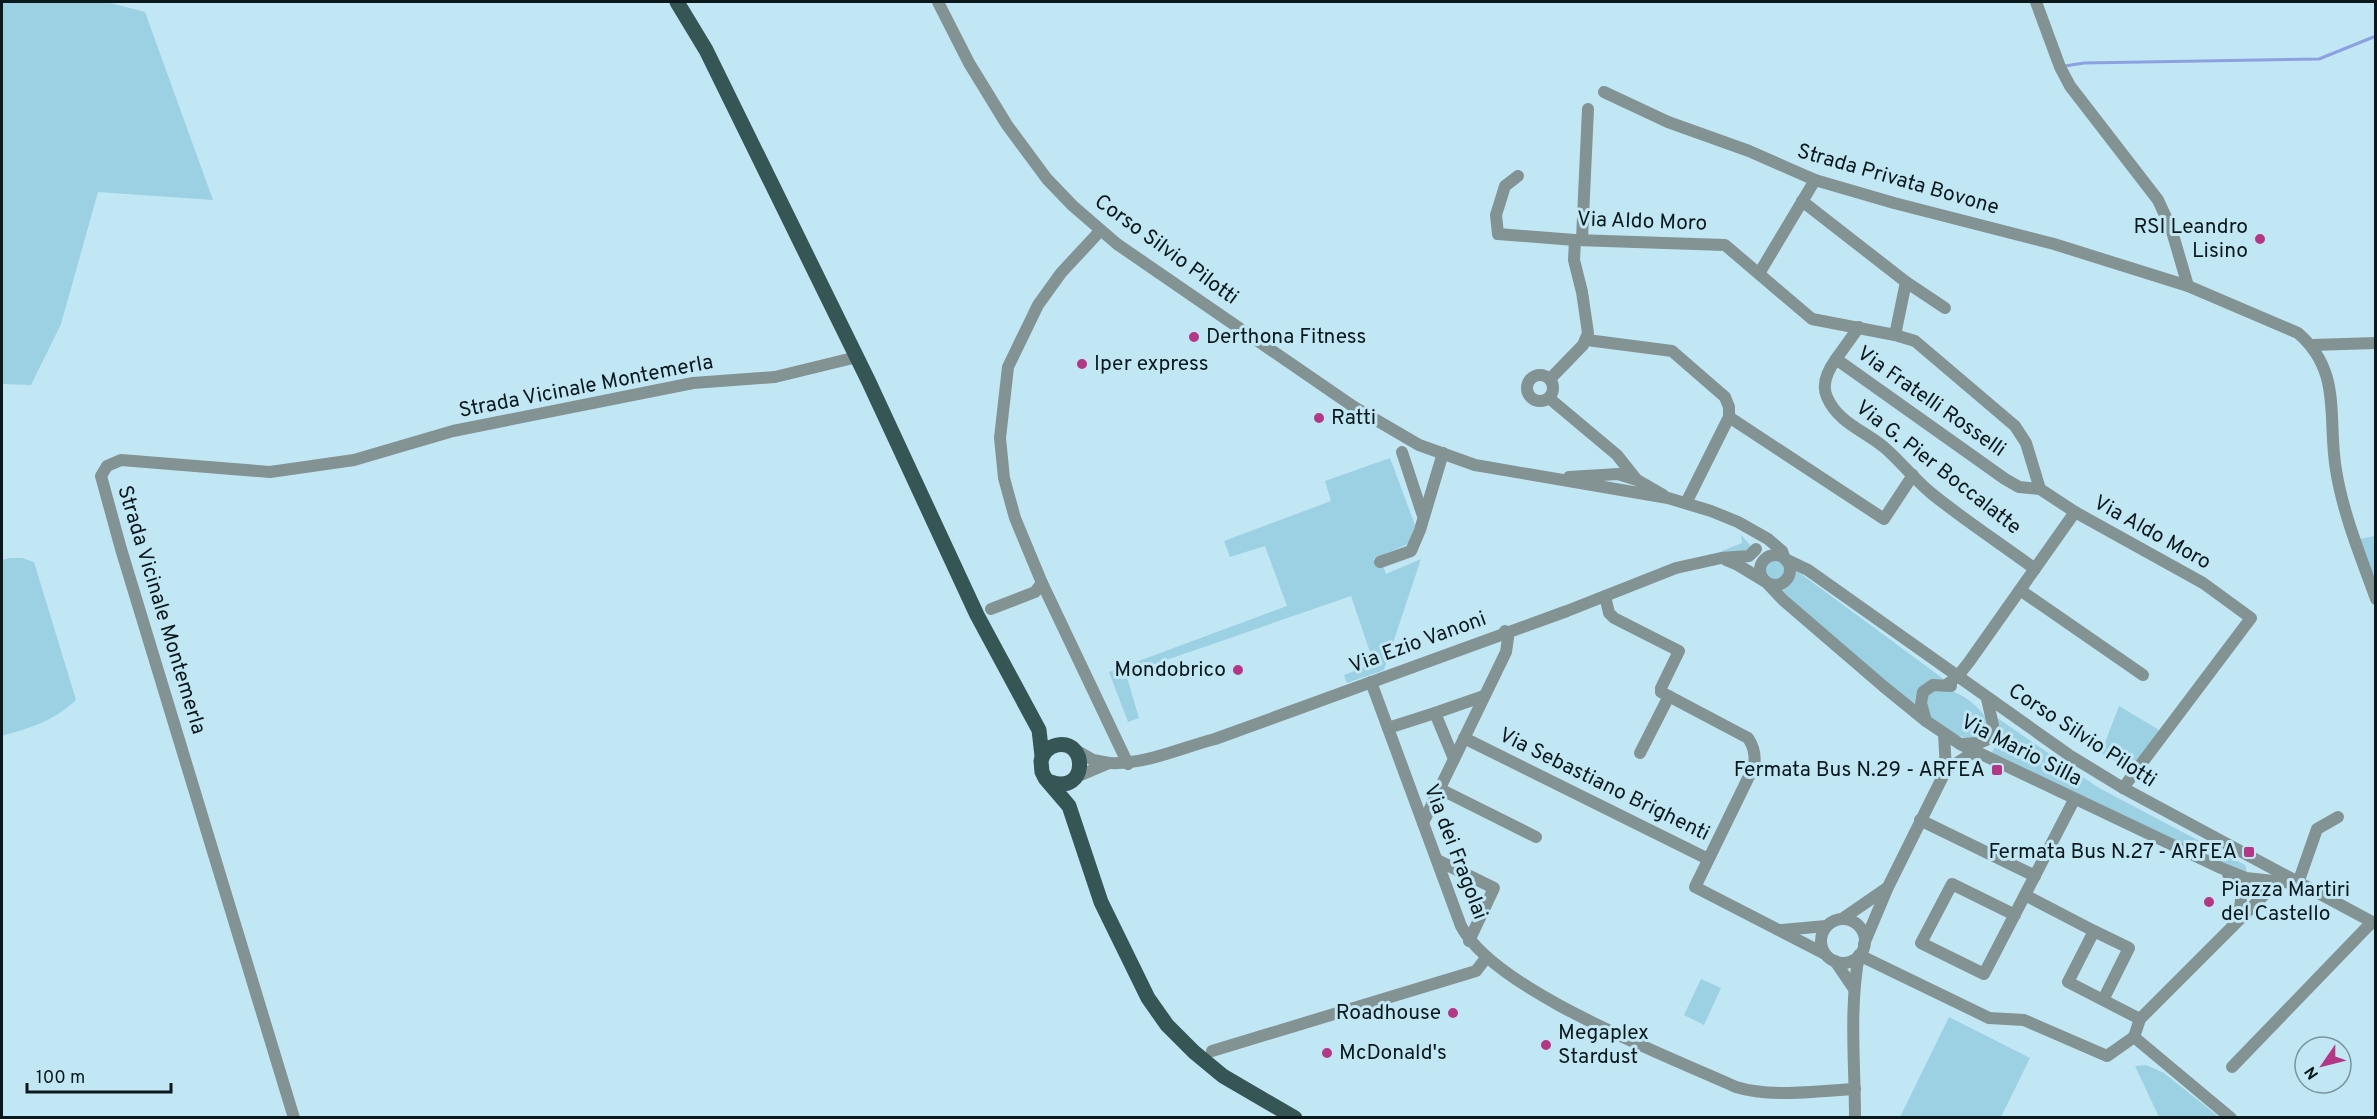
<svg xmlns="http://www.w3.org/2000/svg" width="2377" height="1119" font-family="Overpass,sans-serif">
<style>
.green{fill:#9bd1e3}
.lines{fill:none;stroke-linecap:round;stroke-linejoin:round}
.stream{stroke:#8ca1e2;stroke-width:3}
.minor{stroke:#839393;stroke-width:12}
.major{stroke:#365555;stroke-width:15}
.poi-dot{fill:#b43786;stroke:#c2e7f4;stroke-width:2}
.labels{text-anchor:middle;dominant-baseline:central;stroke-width:6;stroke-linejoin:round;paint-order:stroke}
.street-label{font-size:21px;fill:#0b191d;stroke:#c2e7f4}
.poi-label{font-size:21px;fill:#0b191d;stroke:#c2e7f4;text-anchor:start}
</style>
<rect width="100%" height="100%" fill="#c2e7f4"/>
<g class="green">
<polygon points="2,2 107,2 145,12 213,200 98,192 61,324 31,385 2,384"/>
<polygon points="1390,458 1415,525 1408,544 1373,559 1378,568 1383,566 1386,574 1421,559 1384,670 1347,683 1344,675 1367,666 1371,655 1351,596 1126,674 1139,718 1128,722 1109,672 1287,606 1265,546 1230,557 1224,541 1331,501 1325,481"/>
<polygon points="1741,535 1750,545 1751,550 1722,553 1722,551 1742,543"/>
<polygon points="2375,536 2375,581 2360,539"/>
<path d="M10 558H22L34 562 76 700C52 722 32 727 2 736V560Z"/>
<circle cx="1774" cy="570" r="10"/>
<path d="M1793 568 1945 680C1926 678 1913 690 1915 708L1777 589C1787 585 1794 580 1793 568Z"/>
<path d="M1935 690C1941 690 1948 690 1954 692 1968 697 1999 720 1983 737L1968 738 1954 735 1932 719 1927 712 1926 696Z"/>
<polygon points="2119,706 2159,730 2131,770 2101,753"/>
<path d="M1996 717 2099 788 2245 865 2248 875 1994 756 1992 752C2000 739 2001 731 1996 717Z"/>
<polygon points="1701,979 1721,988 1704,1025 1684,1015"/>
<polygon points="1949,1017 2030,1058 2001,1117 1900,1117"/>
<polygon points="2146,1065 2164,1073 2219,1117 2159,1117 2135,1066"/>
</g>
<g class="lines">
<polyline class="stream" points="2065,66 2084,63 2319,59 2376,36"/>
<g class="minor">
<polyline points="938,2 969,63 1007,125 1047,179 1073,206 1117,244 1354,407 1419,445 1475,465 1668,498 1711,511 1738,522 1768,539 1782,551 1785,559 1808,570 2069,755 2123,788 2376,924"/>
<path d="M2036 2 2060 67 2070 86 2158 200 2171 228 2188 286 2298 333C2343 372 2327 418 2336 470 2343 514 2361 557 2376 599"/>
<polyline points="1604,92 1668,122 1749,151 1815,180 1894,203 2054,244 2188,286"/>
<polyline points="1518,176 1505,186 1496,215 1498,234 1575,240 1725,245 1812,319 1895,335 1915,341 2015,426 2026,443 2040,489 2075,512 2203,583 2251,618 2123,788"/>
<polyline points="1802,201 1906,282 1895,335"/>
<polyline points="1582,239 1588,109"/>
<polyline points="1760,272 1815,180"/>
<polyline points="1906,282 1945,308"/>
<polyline points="1859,327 1836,359 2005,479 2019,487 2040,489"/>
<polyline points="1587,340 1672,351 1725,397 1729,407 1729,417"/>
<polyline points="2312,345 2376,343"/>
<path d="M1836 359C1828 370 1821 384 1827 397 1838 423 1865 431 1885 448 1901 462 1914 479 1931 493 1964 520 2000 543 2035 569"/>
<circle cx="1540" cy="388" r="13"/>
<polyline points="1550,379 1583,345 1588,333 1582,292 1574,260 1575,240"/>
<polyline points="1549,398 1617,455 1636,479"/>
<polyline points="1402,452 1423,516"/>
<polyline points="1569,477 1618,474 1637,480 1663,495"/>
<polyline points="1686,503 1729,417 1884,519 1913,475"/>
<circle cx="1775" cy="570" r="15"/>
<polyline points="1726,560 1738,565 1766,582 1783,600 1883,686 1926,721 1960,744 2221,868 2246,878 2293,883"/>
<polyline points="1380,562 1411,551 1420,530 1443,453"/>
<polyline points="1042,583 1128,764"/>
<polyline points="2020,590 2143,675"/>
<path d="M1605 596 1609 613 1614 618 1679 651 1661 688V692L1748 738C1754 747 1756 755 1754 766L1695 887 1825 954"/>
<polyline points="991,609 1035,592 1042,583 1015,518 1004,478 1000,438 1008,367 1038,305 1061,273 1100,231"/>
<path d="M1371 682 1461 926C1495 991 1668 1056 1736 1087 1771 1098 1819 1091 1855 1089"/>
<polyline points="1946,685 1957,677 1969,662 2075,512"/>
<polyline points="1926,721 1921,703 1923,692 1933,685 1951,686"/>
<polyline points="1388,728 1435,713"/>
<polyline points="1464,738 1708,859"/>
<polyline points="1961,744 1979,743 1991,738 1993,725 1987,699"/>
<polyline points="1072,748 1093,760 1109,763 1076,777"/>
<polyline points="1640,753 1669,696"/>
<polyline points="1454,759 1435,713 1484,696"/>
<path d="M1109 763C1145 765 1180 748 1215 739L1567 611 1676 568 1721 558 1749 556 1756 549"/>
<polyline points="1946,770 1974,752"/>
<polyline points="1440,789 1536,837"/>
<polyline points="1920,820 2035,876"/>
<polyline points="1423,823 1506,652 1508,638 1505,631"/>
<polyline points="1437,860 1494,888 1469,941"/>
<path d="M2228 874C2244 888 2243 900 2237 919"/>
<polyline points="2298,883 2317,829 2338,817"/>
<polyline points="2025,895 2094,931"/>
<path d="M2015 915 1952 884 1921 943 1984 974C2014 916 2044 858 2074 800"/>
<polyline points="1842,919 1887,888"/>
<circle cx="1843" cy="941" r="22"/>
<polyline points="1782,930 1826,926"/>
<polyline points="1864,944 1888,887 1946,770 1944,734"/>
<polyline points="1835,961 1854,989"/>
<polyline points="2103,1000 2129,948 2094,931 2068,982 2140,1019"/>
<polyline points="2134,1037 2140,1019 2276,883"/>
<polyline points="1212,1051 1476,971 1486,958"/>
<polyline points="2232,1067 2372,922"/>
<polyline points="294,1118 121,549 101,476 107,466 121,460 270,472 354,460 453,431 693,383 775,377 857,357"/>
<path d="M1855 1118C1855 1063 1849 1009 1859 955L1989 1018 2024 1020 2107 1056 2134 1037 2231 1118"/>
</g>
<g class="major">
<polyline points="677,2 706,50 868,380 977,615 1039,730 1042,756"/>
<path d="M1051 782C1088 795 1088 739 1057 745 1048 747 1043 753 1041 761L1042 772 1045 778 1069 806 1101 902 1148 998 1167 1025 1194 1052 1223 1076 1295 1118"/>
</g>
</g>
<g class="poi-dot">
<circle cx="2260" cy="239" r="6"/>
<circle cx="1194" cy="337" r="6"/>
<circle cx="1082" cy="364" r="6"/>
<circle cx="1319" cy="418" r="6"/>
<circle cx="1238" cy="670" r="6"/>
<rect x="1991" y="764" width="12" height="12" rx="3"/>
<rect x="2243" y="846" width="12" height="12" rx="3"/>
<circle cx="2209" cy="902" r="6"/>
<circle cx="1453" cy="1013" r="6"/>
<circle cx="1546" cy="1045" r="6"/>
<circle cx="1327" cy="1053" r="6"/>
</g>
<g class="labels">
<g class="street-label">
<text transform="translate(1898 180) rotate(16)">Strada Privata Bovone</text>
<text transform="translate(1642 222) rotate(2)">Via Aldo Moro</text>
<text transform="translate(1166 250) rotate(36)">Corso Silvio Pilotti</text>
<text transform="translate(586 387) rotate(-11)">Strada Vicinale Montemerla</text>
<text transform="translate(1931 402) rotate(35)">Via Fratelli Rosselli</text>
<text transform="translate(1938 468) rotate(38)">Via G. Pier Boccalatte</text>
<text transform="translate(2152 533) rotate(29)">Via Aldo Moro</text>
<text transform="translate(161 610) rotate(73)">Strada Vicinale Montemerla</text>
<text transform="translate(1418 643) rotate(-20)">Via Ezio Vanoni</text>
<text transform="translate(2082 736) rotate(33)">Corso Silvio Pilotti</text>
<text transform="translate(2021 751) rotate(27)">Via Mario Silla</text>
<text transform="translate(1604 785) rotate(26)">Via Sebastiano Brighenti</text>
<text transform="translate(1455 852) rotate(69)">Via dei Fragolai</text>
</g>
<g class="poi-label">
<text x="2248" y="227" text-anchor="end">RSI Leandro<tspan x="2248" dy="24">Lisino</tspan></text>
<text x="1206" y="337">Derthona Fitness</text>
<text x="1094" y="364">Iper express</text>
<text x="1331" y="418">Ratti</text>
<text x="1226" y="670" text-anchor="end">Mondobrico</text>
<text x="1985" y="770" text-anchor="end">Fermata Bus N.29 - ARFEA</text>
<text x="2237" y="852" text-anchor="end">Fermata Bus N.27 - ARFEA</text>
<text x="2221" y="890">Piazza Martiri<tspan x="2221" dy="24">del Castello</tspan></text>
<text x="1441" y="1013" text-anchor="end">Roadhouse</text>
<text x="1558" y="1033">Megaplex<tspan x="1558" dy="24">Stardust</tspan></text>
<text x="1339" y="1053">McDonald's</text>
</g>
</g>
<rect width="2377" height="1119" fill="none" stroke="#0b191d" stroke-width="6"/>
<g transform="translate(2323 1065) rotate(235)"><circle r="28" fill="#c2e7f4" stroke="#79959e" stroke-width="1.5"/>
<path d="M0-4.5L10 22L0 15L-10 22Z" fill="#b43786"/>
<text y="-9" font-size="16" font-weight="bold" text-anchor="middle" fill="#0b191d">N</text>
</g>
<path d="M27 1083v9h144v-9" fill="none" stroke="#0b191d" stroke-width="3"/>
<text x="36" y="1083" font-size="18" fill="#0b191d" stroke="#c2e7f4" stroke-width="4.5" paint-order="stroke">100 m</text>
</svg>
